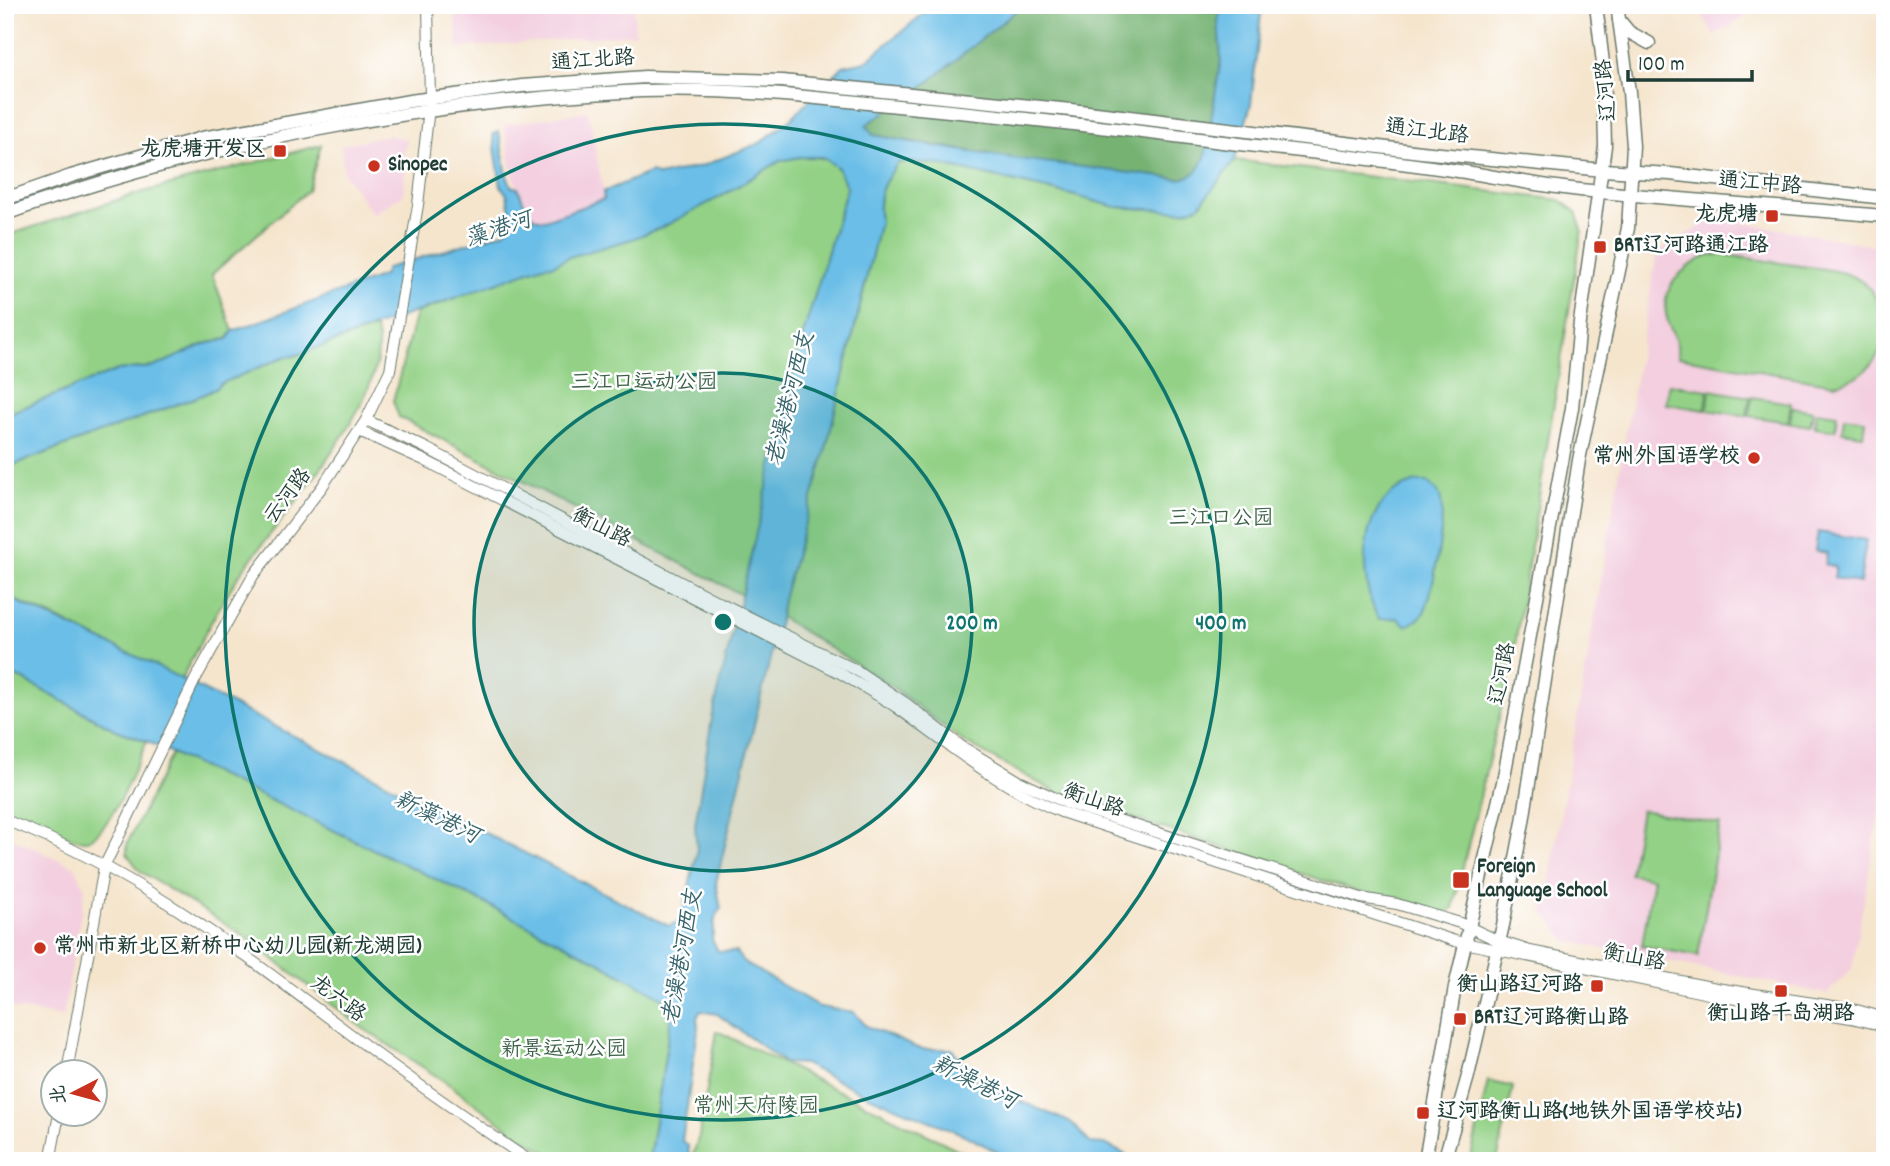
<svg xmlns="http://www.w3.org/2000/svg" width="1890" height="1166" font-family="Dekko,'LXGW WenKai TC',sans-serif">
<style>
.built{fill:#f3cfdf}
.green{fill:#93d186;stroke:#59875d;stroke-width:2}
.forest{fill:#76b373;stroke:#4a7854;stroke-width:2}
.water{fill:#6bbee7;stroke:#457e8e;stroke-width:2}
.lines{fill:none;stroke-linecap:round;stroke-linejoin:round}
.tertiary-casing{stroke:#6a786a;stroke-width:12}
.primary-casing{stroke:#6a786a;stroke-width:15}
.tertiary{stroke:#fff;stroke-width:10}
.primary{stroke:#fff;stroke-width:12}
.ring{fill:none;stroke:#0f766e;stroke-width:3.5}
.poi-dot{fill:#c8321e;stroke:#fff;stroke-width:2.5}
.labels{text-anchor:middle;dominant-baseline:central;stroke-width:5;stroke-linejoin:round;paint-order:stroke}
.street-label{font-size:21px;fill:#1f3d34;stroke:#fff}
.poi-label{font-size:21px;font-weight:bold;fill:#1f3d34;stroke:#fff;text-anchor:start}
.park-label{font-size:21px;fill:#3c6248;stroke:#fff}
.water-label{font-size:23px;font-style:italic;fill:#36646a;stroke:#fff}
.centre{fill:#0f766e;stroke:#fff;stroke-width:3.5}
.ring-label{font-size:21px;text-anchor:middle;font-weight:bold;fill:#0f766e;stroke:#fff;stroke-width:5;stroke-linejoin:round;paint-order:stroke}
</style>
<rect width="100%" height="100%" fill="#fff"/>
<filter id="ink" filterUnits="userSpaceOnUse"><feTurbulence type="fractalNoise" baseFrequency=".0143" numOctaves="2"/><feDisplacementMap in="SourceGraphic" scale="14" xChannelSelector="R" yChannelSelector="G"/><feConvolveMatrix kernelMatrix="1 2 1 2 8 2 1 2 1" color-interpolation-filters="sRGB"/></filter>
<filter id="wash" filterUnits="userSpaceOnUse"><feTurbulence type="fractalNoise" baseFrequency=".00686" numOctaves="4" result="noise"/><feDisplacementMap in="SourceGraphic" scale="28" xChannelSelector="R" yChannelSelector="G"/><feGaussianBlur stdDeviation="1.57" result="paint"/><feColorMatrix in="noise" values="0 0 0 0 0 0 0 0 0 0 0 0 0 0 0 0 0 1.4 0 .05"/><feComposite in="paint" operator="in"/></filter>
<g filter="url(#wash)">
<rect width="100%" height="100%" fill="#f5e5cd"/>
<g class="built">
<polygon points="454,5 634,5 635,34 458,48"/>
<polygon points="1697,5 1764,5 1714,36"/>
<polygon points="588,111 605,199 545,220 539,220 529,213 512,174 504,125"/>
<polygon points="388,135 407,139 403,157 405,168 404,194 373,214 344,174 341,145"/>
<polygon points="1715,218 1885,247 1885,779 1852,969 1827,994 1567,941 1544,912 1657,252"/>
<polygon points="5,835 75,867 85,889 63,1017 5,1007"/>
</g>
<g class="green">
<polygon points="321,145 308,190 212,274 233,331 228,338 205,344 154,367 118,370 5,415 5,236 136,194"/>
<path d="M800 157C829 157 836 159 847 187L804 332 742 595 399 417 393 401 416 313 718 198 780 161Z"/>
<path d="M1235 160 1560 200 1576 212 1582 230 1512 664 1453 908 1448 913H1441L1394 897 1361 893 1059 794 964 742 890 685 780 617 783 599 825 453 880 221C876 195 882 184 898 163L911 162 943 165 1072 195 1116 207 1183 211 1199 206Z"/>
<path d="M1709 255H1726C1751 259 1776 262 1801 266 1817 268 1834 269 1849 275 1877 285 1890 318 1882 346 1874 368 1856 380 1834 384L1677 357C1679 339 1673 338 1668 322 1657 289 1682 267 1709 255Z"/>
<path d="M375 328C400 392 273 524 238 577 216 610 199 645 181 680L52 616 5 596V468L202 395 215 389 220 384 284 357 294 356Z"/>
<polygon points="1669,384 1708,390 1705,410 1666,404"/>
<polygon points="1710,390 1750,397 1747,416 1707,410"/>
<polygon points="1752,397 1791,403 1788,422 1749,416"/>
<polygon points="1792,407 1813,411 1810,426 1790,423"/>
<polygon points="1816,412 1837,415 1835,430 1814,427"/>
<polygon points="1844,417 1865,420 1863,435 1842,432"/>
<path d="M5 670 114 729 147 741C137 762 109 837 86 840 68 842 23 817 5 809Z"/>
<polygon points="172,753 473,897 597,961 668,1001 672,1012 649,1161 562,1161 519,1136 447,1083 361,1027 241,934 140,871 127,854 127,844"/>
<polygon points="1641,810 1720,824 1698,956 1642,946 1653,878 1630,874"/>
<polygon points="717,1031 981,1161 691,1161 699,1136"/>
<polygon points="1488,1081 1513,1087 1497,1161 1470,1161"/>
</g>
<path class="forest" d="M1023 5H1223L1218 20 1221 59 1205 157C1200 171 1194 176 1179 179L1043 163 873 135 866 125 930 81Z"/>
<g class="water">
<path d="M934 5H1023L930 81 866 125 873 135C974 155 1076 166 1179 179 1194 176 1200 171 1205 157L1221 59 1218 20 1223 5H1262L1251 104 1235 160 1199 206 1183 211 1116 207 1072 195 943 165 911 162 898 163C882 184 876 195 880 221L825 453 783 599 780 617 716 883 721 909 715 918 712 940 718 951 736 952 743 962 820 1007 854 1012 866 1026 920 1049H952L978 1083 1072 1123 1090 1143 1105 1144 1138 1161H1014L967 1136 869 1096 804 1064 785 1063 717 1014 700 1011 697 1018 698 1029 682 1141 688 1145 689 1155 683 1161H649L672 1012 668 1001 597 961 473 897 147 741 114 729 5 670V596L146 661 669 926 681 921 697 852 695 825 712 718 804 332 847 188 838 168 823 157H800L780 161 718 198 663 227 632 239 569 257 553 265 543 266 294 356 284 357 220 384 215 389 202 395 5 468V415L118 370 154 367 205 344 228 339 233 331 383 276 387 268 501 233 509 228 511 217 507 195 501 186 493 134 499 132 507 176 512 187 518 188C524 202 527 220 545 220L604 199 603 192 651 172 659 176 702 166 760 143 790 120 843 66 866 61Z"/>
<path d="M1416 482H1428C1431 486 1437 490 1439 494 1448 512 1433 589 1426 608 1423 618 1415 621 1407 626L1397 618 1379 619C1358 583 1358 518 1395 491 1401 487 1409 485 1416 482Z"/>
<polygon points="1818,532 1866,540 1860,583 1834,578 1836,567 1825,565 1827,553 1815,551"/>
</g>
</g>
<g filter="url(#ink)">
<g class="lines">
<defs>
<g id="tertiary">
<polyline points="366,420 424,447 711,598 856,670 907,704 961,746 1019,781 1066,803 1361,898 1397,904 1460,923 1499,941 1530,951 1716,988 1853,1009 1885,1018"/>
<path d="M359 431 426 461 840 673C858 684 878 695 896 707 952 747 996 785 1061 812L1455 941 1718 996 1851 1018 1885 1026"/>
<path d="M5 820C145 873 259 966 377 1054 427 1091 478 1126 530 1161"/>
<polyline points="67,1072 104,867 196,678 253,576 322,487 366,420 390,370 418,205 430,99 428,5"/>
<polyline points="50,1161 59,1114"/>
</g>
<g id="primary">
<polyline points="1619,20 1629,32 1649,43"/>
<polyline points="5,199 71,176 202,138 410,101 522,86 645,77 782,81 1071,110 1421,152 1603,170 1670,174 1885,198"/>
<path d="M5 214C208 142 426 101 641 91 727 88 812 97 898 106 993 115 1088 125 1183 137 1274 149 1366 157 1458 171 1499 177 1539 186 1580 190 1682 200 1783 207 1885 216"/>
<polyline points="1425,1161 1455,987 1503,782 1572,408 1580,322 1605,146 1603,63 1596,5"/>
<polyline points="1444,1161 1468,1076 1503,925 1523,822 1579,460 1628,228 1633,146 1629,92 1617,5"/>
</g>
</defs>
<use href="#tertiary" class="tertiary-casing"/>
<use href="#primary" class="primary-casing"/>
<use href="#tertiary" class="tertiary"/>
<use href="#primary" class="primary"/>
</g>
</g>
<circle cx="723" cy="622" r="249" fill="#0f766e" fill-opacity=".12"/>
<g class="ring">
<circle cx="723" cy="622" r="249"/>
<circle cx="723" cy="622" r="498"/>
</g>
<g class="poi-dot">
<rect x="273" y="144" width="14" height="14" rx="3.5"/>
<circle cx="374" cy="166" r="7"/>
<rect x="1765" y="209" width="14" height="14" rx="3.5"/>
<rect x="1593" y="240" width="14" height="14" rx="3.5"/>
<circle cx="1754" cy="458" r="7"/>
<rect x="1452" y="871" width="18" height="18" rx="3.5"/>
<circle cx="40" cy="948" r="7"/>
<rect x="1590" y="979" width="14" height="14" rx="3.5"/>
<rect x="1774" y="984" width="14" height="14" rx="3.5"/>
<rect x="1453" y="1012" width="14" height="14" rx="3.5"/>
<rect x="1416" y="1106" width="14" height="14" rx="3.5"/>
</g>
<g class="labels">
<g class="street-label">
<text transform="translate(593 62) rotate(-4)">通江北路</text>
<text transform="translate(1608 90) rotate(-96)">辽河路</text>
<text transform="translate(1427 133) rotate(7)">通江北路</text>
<text transform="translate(1760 185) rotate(5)">通江中路</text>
<text transform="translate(289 497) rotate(-53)">云河路</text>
<text transform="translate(601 529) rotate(27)">衡山路</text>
<text transform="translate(1504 674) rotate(-79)">辽河路</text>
<text transform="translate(1093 802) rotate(19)">衡山路</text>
<text transform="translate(1634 959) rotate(11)">衡山路</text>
<text transform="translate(337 1000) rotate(37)">龙六路</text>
</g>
<g class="poi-label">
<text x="266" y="151" text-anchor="end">龙虎塘开发区</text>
<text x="388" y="166">Sinopec</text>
<text x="1758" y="216" text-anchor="end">龙虎塘</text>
<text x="1614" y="247">BRT辽河路通江路</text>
<text x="1740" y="458" text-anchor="end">常州外国语学校</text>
<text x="1477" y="868">Foreign<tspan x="1477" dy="24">Language School</tspan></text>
<text x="54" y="948">常州市新北区新桥中心幼儿园(新龙湖园)</text>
<text x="1583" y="986" text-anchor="end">衡山路辽河路</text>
<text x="1781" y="1015" text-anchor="middle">衡山路千岛湖路</text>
<text x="1474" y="1019">BRT辽河路衡山路</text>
<text x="1437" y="1113">辽河路衡山路(地铁外国语学校站)</text>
</g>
<g class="park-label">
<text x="644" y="384">三江口运动公园</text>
<text x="1221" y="520">三江口公园</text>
<text x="564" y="1051">新景运动公园</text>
<text x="756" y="1108">常州天府陵园</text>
</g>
<g class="water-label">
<text transform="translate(499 231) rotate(-18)">藻港河</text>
<text transform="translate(792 399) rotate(-76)">老澡港河西支</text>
<text transform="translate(436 819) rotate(26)">新藻港河</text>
<text transform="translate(684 957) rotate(-80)">老澡港河西支</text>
<text transform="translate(974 1084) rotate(27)">新澡港河</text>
</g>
</g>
<circle cx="723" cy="622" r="10" class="centre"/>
<g class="ring-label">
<text x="972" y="629">200 m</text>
<text x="1221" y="629">400 m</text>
</g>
<rect width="1890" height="1166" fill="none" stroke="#fff" stroke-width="28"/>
<g transform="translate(74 1093) rotate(264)"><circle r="33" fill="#ffffff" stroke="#a5b1ae" stroke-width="2"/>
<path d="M0-5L12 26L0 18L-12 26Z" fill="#c8321e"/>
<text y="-10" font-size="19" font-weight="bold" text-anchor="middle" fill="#1f3d34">北</text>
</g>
<path d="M1628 70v10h124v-10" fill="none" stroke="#1f3d34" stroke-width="3.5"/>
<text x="1638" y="70" font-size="21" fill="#1f3d34" stroke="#ffffff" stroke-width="5" paint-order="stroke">100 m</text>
</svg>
